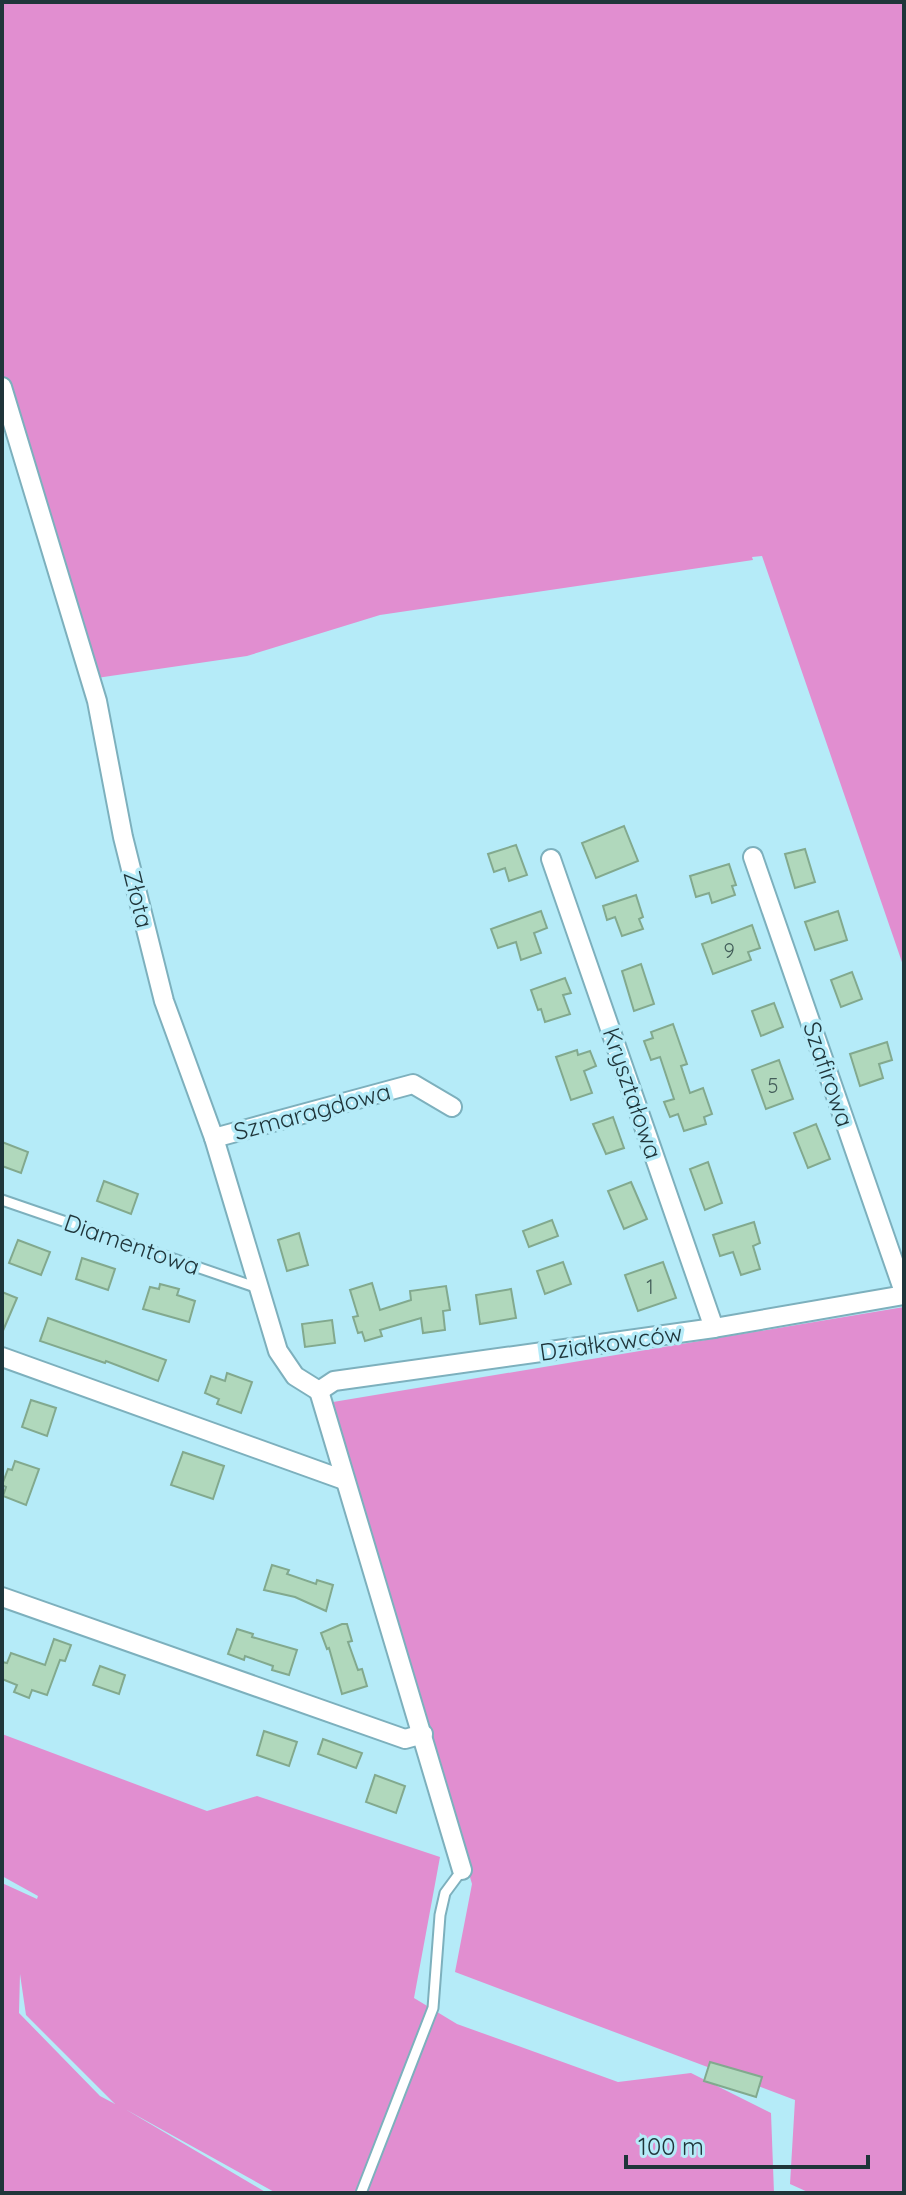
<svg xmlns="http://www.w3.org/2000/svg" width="906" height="2195" font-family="Quicksand,sans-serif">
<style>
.green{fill:#e18ed0;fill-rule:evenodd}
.building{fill:#b0d8bc;stroke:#82a98e;stroke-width:2}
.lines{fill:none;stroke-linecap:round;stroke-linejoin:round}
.lane-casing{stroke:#7db0bd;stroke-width:13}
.street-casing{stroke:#7db0bd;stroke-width:22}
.lane{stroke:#fff;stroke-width:9}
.street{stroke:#fff;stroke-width:18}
.labels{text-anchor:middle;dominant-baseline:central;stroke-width:7;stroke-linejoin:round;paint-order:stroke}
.number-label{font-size:20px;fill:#435e5a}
.street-label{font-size:24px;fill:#1f353a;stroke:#b5ebf8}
</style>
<rect width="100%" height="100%" fill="#b5ebf8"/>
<g class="green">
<polygon points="2,2 904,2 904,968 762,556 752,557 753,560 380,615 247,656 83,680 2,407"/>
<polygon points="904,1307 904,2193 810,2193 790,2184 795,2100 455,1972 472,1884 333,1402"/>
<path d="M2 1734 207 1811 257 1796 440 1857 414 1998 457 2024 618 2082 691 2073 771 2113 774 2193H276L125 2109 267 2193H2V1883L37 1899 38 1896 2 1876ZM20 1974 26 2015 115 2104 100 2096 19 2013Z"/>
</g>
<g class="building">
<polygon points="624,826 638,861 596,878 582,843"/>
<polygon points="516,845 527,875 509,881 505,868 494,872 488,854"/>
<polygon points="805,849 815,882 795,888 785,854"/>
<polygon points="729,864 736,885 732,886 735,895 712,903 709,893 696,897 690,876"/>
<polygon points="636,895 643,917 639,919 643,929 622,936 615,917 607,920 603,906"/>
<polygon points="541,911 547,928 534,933 541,953 521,960 516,942 498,948 491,929"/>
<polygon points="838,911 847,940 815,950 805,922"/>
<polygon points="752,925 760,948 748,952 751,960 713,974 702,944"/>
<polygon points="641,964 654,1004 634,1011 622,971"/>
<polygon points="852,972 862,999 841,1007 831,980"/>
<polygon points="565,978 571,993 563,995 570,1014 545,1022 541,1009 538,1010 531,990"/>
<polygon points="774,1003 783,1027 761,1036 752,1011"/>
<polygon points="673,1024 687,1064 681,1066 690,1093 703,1088 712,1114 704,1117 706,1124 684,1131 678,1114 670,1117 664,1102 674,1099 660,1057 651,1060 644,1041 653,1038 651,1032"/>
<polygon points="887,1042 892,1060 879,1064 883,1078 860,1086 850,1054"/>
<polygon points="577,1050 578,1055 590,1051 596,1066 584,1071 592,1093 571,1100 556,1057"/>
<polygon points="779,1060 793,1099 766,1109 752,1070"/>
<polygon points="613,1117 624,1148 606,1154 593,1124"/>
<polygon points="816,1124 830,1159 808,1168 794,1133"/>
<polygon points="2,1142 28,1152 21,1173 2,1166"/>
<polygon points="708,1162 722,1203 705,1210 690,1169"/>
<polygon points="104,1181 138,1194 131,1214 97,1201"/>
<polygon points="631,1182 647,1219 624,1229 608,1191"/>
<polygon points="552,1220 558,1236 529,1247 523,1231"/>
<polygon points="754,1222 760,1243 753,1246 760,1269 741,1275 733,1252 720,1256 713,1235"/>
<polygon points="299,1233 308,1265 287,1271 278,1240"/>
<polygon points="18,1240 50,1252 41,1275 9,1263"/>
<polygon points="82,1258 115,1269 108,1290 76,1279"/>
<polygon points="563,1262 571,1284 545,1294 537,1271"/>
<polygon points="663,1262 676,1298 638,1311 625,1275"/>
<polygon points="372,1283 380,1310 411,1300 410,1291 446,1286 450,1310 443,1311 445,1330 423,1333 421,1318 380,1330 382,1336 365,1341 362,1332 358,1333 353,1317 358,1316 350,1290"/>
<polygon points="160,1284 179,1289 177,1295 195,1301 189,1322 143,1309 150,1287 159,1289"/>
<polygon points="511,1289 516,1318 480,1324 476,1295"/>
<polygon points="2,1292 17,1298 2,1333"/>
<polygon points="48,1318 166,1360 158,1381 106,1361 105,1363 40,1341"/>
<polygon points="332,1320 335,1343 305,1347 302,1324"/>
<polygon points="227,1373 252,1382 241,1413 217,1404 219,1399 205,1393 211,1376 225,1381"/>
<polygon points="31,1400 56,1408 47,1436 22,1427"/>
<polygon points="183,1452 224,1466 213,1499 171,1485"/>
<polygon points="15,1461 39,1469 26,1505 3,1496 6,1487 2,1485 8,1469 12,1470"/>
<polygon points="272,1565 289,1570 287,1574 316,1584 317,1580 333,1585 326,1611 295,1597 264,1590"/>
<polygon points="342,1624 347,1624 352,1641 348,1642 358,1670 362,1669 367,1686 342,1694 329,1648 327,1649 321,1633"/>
<polygon points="237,1629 253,1634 252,1637 297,1650 289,1675 272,1670 273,1666 245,1656 244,1660 228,1654"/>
<polygon points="54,1639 71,1645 65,1661 60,1660 47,1695 32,1690 29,1698 14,1692 17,1685 2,1679 2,1662 7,1663 11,1653 45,1665"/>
<polygon points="100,1666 125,1675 119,1694 93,1685"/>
<polygon points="264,1731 297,1742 289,1766 257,1755"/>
<polygon points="323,1739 362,1753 356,1768 318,1754"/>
<polygon points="375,1775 405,1786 396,1813 366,1802"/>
<polygon points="710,2062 762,2077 756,2097 704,2081"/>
</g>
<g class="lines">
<defs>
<g id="lane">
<polyline points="2,1200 258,1288"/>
<polyline points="361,2193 433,2008 440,1915 445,1893 462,1870"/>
</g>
<g id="street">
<polyline points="2,387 97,701 123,837 164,1001 214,1138 278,1351 295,1376 319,1391"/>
<polyline points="753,857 904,1292"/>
<polyline points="551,859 714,1328"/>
<polyline points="214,1138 413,1084 452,1107"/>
<polyline points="2,1357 344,1480"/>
<polyline points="319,1391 334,1381 714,1328 904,1295"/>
<polyline points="319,1391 462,1870"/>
<polyline points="2,1597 405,1739 423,1734"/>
</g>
</defs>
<use href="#lane" class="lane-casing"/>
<use href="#street" class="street-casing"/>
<use href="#lane" class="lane"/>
<use href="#street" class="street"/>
</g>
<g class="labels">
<g class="number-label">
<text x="729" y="950">9</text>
<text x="773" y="1085">5</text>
<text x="650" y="1286">1</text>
</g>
<g class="street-label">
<text transform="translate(139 899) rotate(76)">Złota</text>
<text transform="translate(829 1074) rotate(71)">Szafirowa</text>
<text transform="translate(633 1093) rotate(71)">Kryształowa</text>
<text transform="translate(312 1111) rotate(-15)">Szmaragdowa</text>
<text transform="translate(132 1244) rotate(19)">Diamentowa</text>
<text transform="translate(611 1342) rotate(-8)">Działkowców</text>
</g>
</g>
<rect width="906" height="2195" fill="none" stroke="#1f353a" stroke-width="8"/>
<path d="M626 2155v12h242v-12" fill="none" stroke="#1f353a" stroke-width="4"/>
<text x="638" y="2155" font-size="24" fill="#1f353a" stroke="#b5ebf8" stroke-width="6" paint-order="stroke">100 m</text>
</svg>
